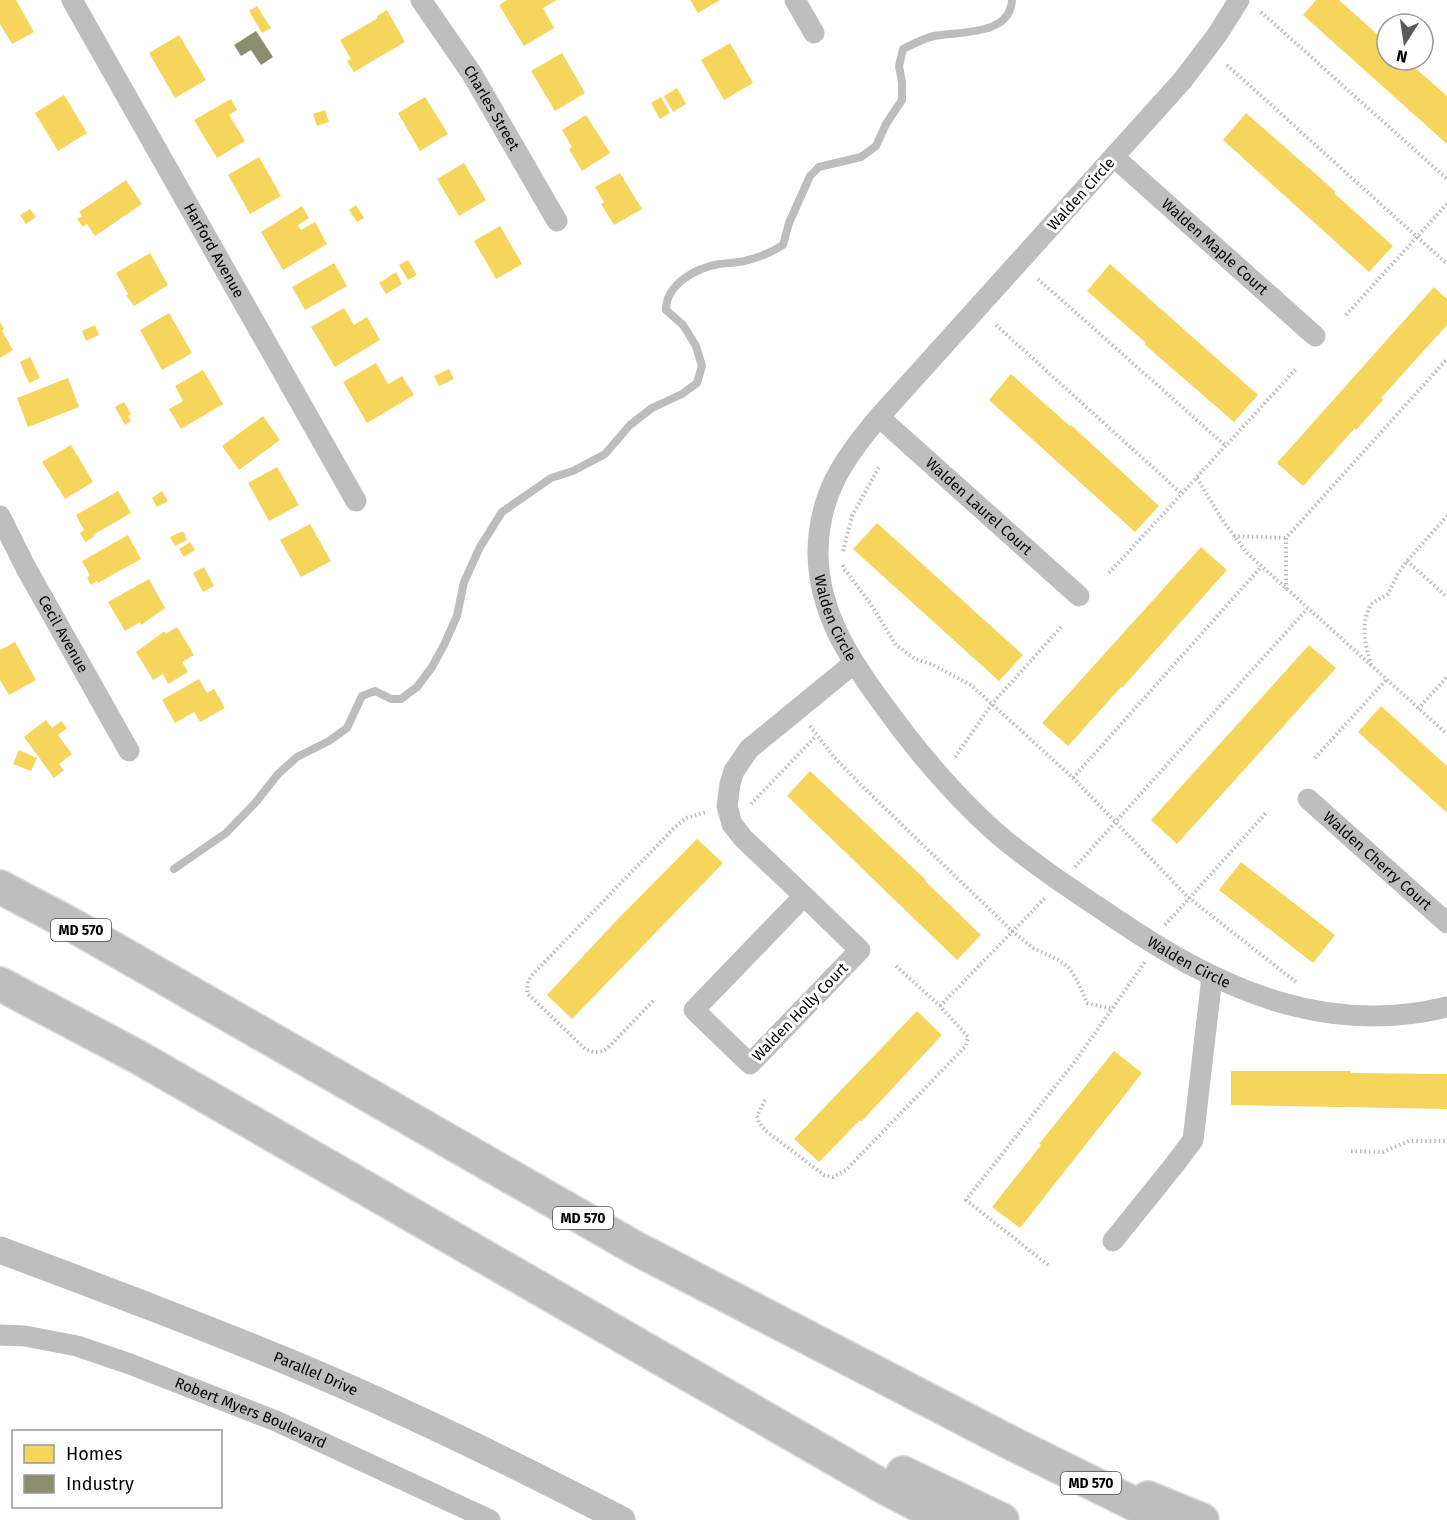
<svg xmlns="http://www.w3.org/2000/svg" width="1447" height="1520" font-family="'Fira Sans',sans-serif">
<style>
.homes{fill:#f6d55c}
.industry{fill:#8c8c6e}
.lines{fill:none;stroke-linecap:round;stroke-linejoin:round}
.stream{stroke:#bdbdbd;stroke-width:8}
.motorway-casing{stroke:#dbdbdb;stroke-width:36}
.path{stroke:#b9b9b9;stroke-width:4;stroke-dasharray:1.5 3;stroke-linecap:butt}
.minor{stroke:#bebebe;stroke-width:21}
.tertiary{stroke:#bebebe;stroke-width:27}
.motorway{stroke:#bebebe;stroke-width:33}
.labels{text-anchor:middle;dominant-baseline:central;stroke-width:6;stroke-linejoin:round;paint-order:stroke}
.shield{fill:#fff;stroke:#4c4c4c;stroke-width:1.5}
.shield-label{font-size:14px;font-weight:bold;fill:#000}
.street-label{font-size:15px;fill:#000;stroke:#fff}
</style>
<rect width="100%" height="100%" fill="#fff"/>
<g class="homes">
<polygon points="0,0 16,0 34,32 12,44 0,24"/>
<polygon points="507,0 557,0 543,8 554,28 524,46 499,5"/>
<polygon points="690,0 720,0 698,13"/>
<polygon points="1316,0 1339,0 1387,43 1387,60 1406,60 1447,96 1447,144 1303,15"/>
<polygon points="257,6 271,28 262,33 249,11"/>
<polygon points="387,10 405,42 354,72 347,61 351,59 340,40 378,18 377,16"/>
<polygon points="179,35 206,80 175,98 149,53"/>
<polygon points="730,43 753,83 724,100 701,60"/>
<polygon points="562,53 585,93 555,111 531,71"/>
<polygon points="677,88 686,104 673,112 664,96"/>
<polygon points="64,95 87,133 58,151 35,113"/>
<polygon points="425,97 448,134 420,151 398,113"/>
<polygon points="661,97 670,113 660,119 651,103"/>
<polygon points="231,99 237,110 229,115 245,141 217,158 194,120"/>
<polygon points="325,110 329,122 317,126 313,114"/>
<polygon points="1246,113 1336,192 1334,193 1393,246 1369,272 1223,140"/>
<polygon points="586,115 610,153 582,171 569,149 572,147 562,130"/>
<polygon points="259,157 281,196 250,214 228,175"/>
<polygon points="464,163 486,200 459,216 437,179"/>
<polygon points="620,173 642,209 614,225 601,204 604,202 595,187"/>
<polygon points="126,180 142,204 95,236 87,224 83,227 77,219 82,216 79,212"/>
<polygon points="356,205 364,218 357,222 349,210"/>
<polygon points="302,206 309,218 298,225 301,230 315,222 327,244 283,270 261,232"/>
<polygon points="30,209 36,217 26,224 20,215"/>
<polygon points="500,226 522,264 496,279 474,241"/>
<polygon points="150,253 168,285 134,306 126,295 128,294 116,273"/>
<polygon points="408,260 417,275 408,280 399,265"/>
<polygon points="334,263 347,286 305,310 292,287"/>
<polygon points="1110,264 1258,395 1234,422 1144,344 1146,343 1087,291"/>
<polygon points="396,272 402,284 386,294 379,283"/>
<polygon points="1434,287 1447,299 1447,325 1381,398 1383,400 1356,430 1355,428 1303,486 1277,463"/>
<polygon points="344,308 354,325 367,317 380,340 335,367 311,327"/>
<polygon points="169,313 192,353 162,370 140,330"/>
<polygon points="0,322 4,329 2,331 13,350 0,358"/>
<polygon points="95,325 99,335 86,341 82,331"/>
<polygon points="30,357 40,378 29,383 20,362"/>
<polygon points="376,363 388,384 402,376 414,395 367,423 343,382"/>
<polygon points="449,369 454,379 439,386 434,376"/>
<polygon points="203,370 223,404 181,429 169,409 183,401 175,386"/>
<polygon points="1011,374 1070,426 1071,425 1159,506 1135,532 989,400"/>
<polygon points="68,378 79,407 28,427 17,398"/>
<polygon points="124,402 131,414 128,416 131,421 125,425 115,407"/>
<polygon points="263,416 280,440 239,470 222,446"/>
<polygon points="71,445 93,482 65,499 42,462"/>
<polygon points="277,467 299,505 269,521 248,483"/>
<polygon points="118,491 131,513 93,535 94,537 85,542 80,533 84,530 76,515"/>
<polygon points="162,491 168,501 157,507 152,498"/>
<polygon points="877,523 1023,655 999,681 853,549"/>
<polygon points="310,524 331,561 301,577 280,540"/>
<polygon points="183,531 187,540 175,546 170,537"/>
<polygon points="128,535 141,559 98,583 97,581 91,585 87,578 90,575 82,561"/>
<polygon points="190,542 195,550 184,557 179,549"/>
<polygon points="1201,547 1227,570 1122,688 1121,687 1068,746 1042,723"/>
<polygon points="204,567 214,586 203,592 193,573"/>
<polygon points="149,579 165,608 141,625 140,622 125,631 108,602"/>
<polygon points="177,627 194,655 182,662 188,672 168,684 163,674 153,680 136,652 165,631 166,634"/>
<polygon points="15,642 36,680 9,695 0,680 0,650"/>
<polygon points="1309,645 1336,668 1177,844 1151,820"/>
<polygon points="199,679 207,693 214,689 225,708 200,722 194,712 175,723 162,700"/>
<polygon points="1381,706 1447,766 1447,813 1358,732"/>
<polygon points="46,720 52,728 61,721 67,728 58,735 72,754 59,764 64,770 54,778 24,737"/>
<polygon points="19,750 37,758 31,771 13,764"/>
<polygon points="810,771 926,880 925,881 981,935 957,960 787,796"/>
<polygon points="697,839 723,863 572,1019 547,995 614,923"/>
<polygon points="1241,862 1335,935 1313,963 1219,890"/>
<polygon points="917,1011 942,1035 862,1121 860,1120 819,1162 794,1139"/>
<polygon points="1114,1051 1142,1073 1020,1228 992,1207 1041,1145 1039,1144"/>
<polygon points="1231,1071 1351,1071 1351,1073 1447,1074 1447,1109 1231,1105"/>
</g>
<polygon class="industry" points="256,31 273,57 261,65 251,50 241,56 234,45"/>
<g class="lines">
<path class="stream" d="M174 869 226 833 256 802 278 774 297 757 329 741 347 728 362 696 375 691 391 699H401L417 687 432 667 444 645 457 616 464 582 480 547 502 512 551 478 573 471 605 454 630 425 652 408 682 394 697 383 702 366 696 346 683 325 666 310C666 284 696 268 719 264 729 263 739 263 748 260 760 257 772 252 783 245L789 223 810 176 819 167 861 157 876 146 886 124 902 100V82L899 66 903 49C913 44 922 39 934 36 961 31 1010 36 1012 0"/>
<defs>
<g id="motorway">
<polyline points="0,887 74,926 637,1249 1015,1445 1167,1520"/>
<polyline points="0,984 138,1057 884,1487 947,1520"/>
<polyline points="903,1473 1002,1520"/>
<polyline points="1148,1498 1202,1520"/>
</g>
</defs>
<use href="#motorway" class="motorway-casing"/>
<g class="path">
<polyline points="1261,12 1447,179"/>
<polyline points="1227,65 1447,264"/>
<polyline points="1038,279 1226,446"/>
<polyline points="1346,315 1447,204"/>
<polyline points="996,325 1182,494"/>
<polyline points="1197,478 1221,518 1247,553 1447,734"/>
<polyline points="1234,536 1286,538"/>
<polyline points="843,551 852,516 880,465"/>
<polyline points="1407,561 1447,597"/>
<polyline points="843,565 845,570 870,603 896,645 915,659 931,664 971,685 1073,778 1189,898 1296,982"/>
<polyline points="1109,573 1296,369"/>
<polyline points="1286,589 1286,538 1447,359"/>
<path d="M1371 665C1365 643 1360 626 1371 604L1388 594 1398 573 1407 561 1447 516"/>
<polyline points="1418,709 1447,677"/>
<polyline points="810,726 834,757 862,786 1012,931 1033,948 1059,960 1069,968 1077,980 1087,1003 1112,1009"/>
<polyline points="955,757 992,704 1061,627"/>
<polyline points="1315,758 1386,680"/>
<polyline points="1073,778 1261,567"/>
<polyline points="751,804 816,736"/>
<polyline points="1075,867 1307,609"/>
<polyline points="1165,925 1266,813"/>
<path d="M653 1001 607 1049C599 1053 594 1053 585 1049L527 993 528 981 533 974 675 827 686 818 706 812"/>
<polyline points="940,1006 1046,897"/>
<polyline points="765,1100 757,1116 759,1123 766,1131 824,1175 833,1177 846,1170 959,1053 966,1046 968,1037 940,1006 896,966"/>
<polyline points="1351,1151 1383,1152 1409,1141 1447,1141"/>
<polyline points="1048,1265 966,1200 1076,1060 1145,962"/>
</g>
<g class="minor">
<path id="s1" d="M72 0 356 501"/>
<path id="s2" d="M421 0 472 74 557 221"/>
<polyline points="795,0 814,33"/>
<path id="s3" d="M1239 0 1217 35 1182 81 879 417C843 459 818 496 818 554 819 613 849 658 882 703 915 749 952 793 994 831 1029 861 1068 887 1107 913 1161 950 1216 983 1279 1002 1334 1018 1391 1021 1447 1007"/>
<path id="s4" d="M1114 157 1315 336"/>
<path id="s5" d="M879 417 1079 596"/>
<path id="s6" d="M0 516 26 568 129 751"/>
<path id="s7" d="M1308 799 1447 923"/>
<polyline points="804,896 860,950 750,1064 694,1010 804,896 743,838 732,824 727,806 730,784 734,771 749,749 853,664"/>
<polyline points="1113,1241 1175,1164 1193,1140 1212,977"/>
<path id="s8" d="M0 1335 25 1336 77 1346 130 1364 276 1421 490 1520"/>
</g>
<path class="tertiary" id="s9" d="M0 1250C104 1289 208 1328 310 1371 416 1416 520 1467 622 1520"/>
<use href="#motorway" class="motorway"/>
</g>
<g class="labels">
<g class="shield">
<rect x="51" y="919" width="60" height="22" rx="4.5"/>
<rect x="553" y="1207" width="60" height="22" rx="4.5"/>
<rect x="1061" y="1472" width="60" height="22" rx="4.5"/>
</g>
<g class="shield-label">
<text x="81" y="930">MD 570</text>
<text x="583" y="1218">MD 570</text>
<text x="1091" y="1483">MD 570</text>
</g>
<g class="street-label">
<text stroke="none"><textPath href="#s2" startOffset="129">Charles Street</textPath></text>
<text transform="translate(1081 194) rotate(-48)">Walden Circle</text>
<text stroke="none"><textPath href="#s4" startOffset="135">Walden Maple Court</textPath></text>
<text stroke="none"><textPath href="#s1" startOffset="288">Harford Avenue</textPath></text>
<text stroke="none"><textPath href="#s5" startOffset="134">Walden Laurel Court</textPath></text>
<text stroke="none"><textPath href="#s3" startOffset="772">Walden Circle</textPath></text>
<text stroke="none"><textPath href="#s6" startOffset="134">Cecil Avenue</textPath></text>
<text stroke="none"><textPath href="#s7" startOffset="93">Walden Cherry Court</textPath></text>
<text stroke="none"><textPath href="#s3" startOffset="1276">Walden Circle</textPath></text>
<text transform="translate(800 1012) rotate(-46)">Walden Holly Court</text>
<text stroke="none"><textPath href="#s9" startOffset="339">Parallel Drive</textPath></text>
<text stroke="none"><textPath href="#s8" startOffset="264">Robert Myers Boulevard</textPath></text>
</g>
</g>
<rect x="12" y="1430" width="210" height="78" fill="#ffffff" stroke="#999999" stroke-width="1.5"/>
<rect x="24" y="1445" width="30" height="18" fill="#f6d55c" stroke="#999999" stroke-width="1.5"/>
<text x="66" y="1460" font-size="18" fill="#000000">Homes</text>
<rect x="24" y="1475" width="30" height="18" fill="#8c8c6e" stroke="#999999" stroke-width="1.5"/>
<text x="66" y="1490" font-size="18" fill="#000000">Industry</text>
<g transform="translate(1405 42) rotate(192)"><circle r="28" fill="#ffffff" stroke="#999999" stroke-width="1.5"/>
<path d="M0-4.5L10 22L0 15L-10 22Z" fill="#595959"/>
<text y="-9" font-size="16" font-weight="bold" text-anchor="middle" fill="#000000">N</text>
</g>
</svg>
